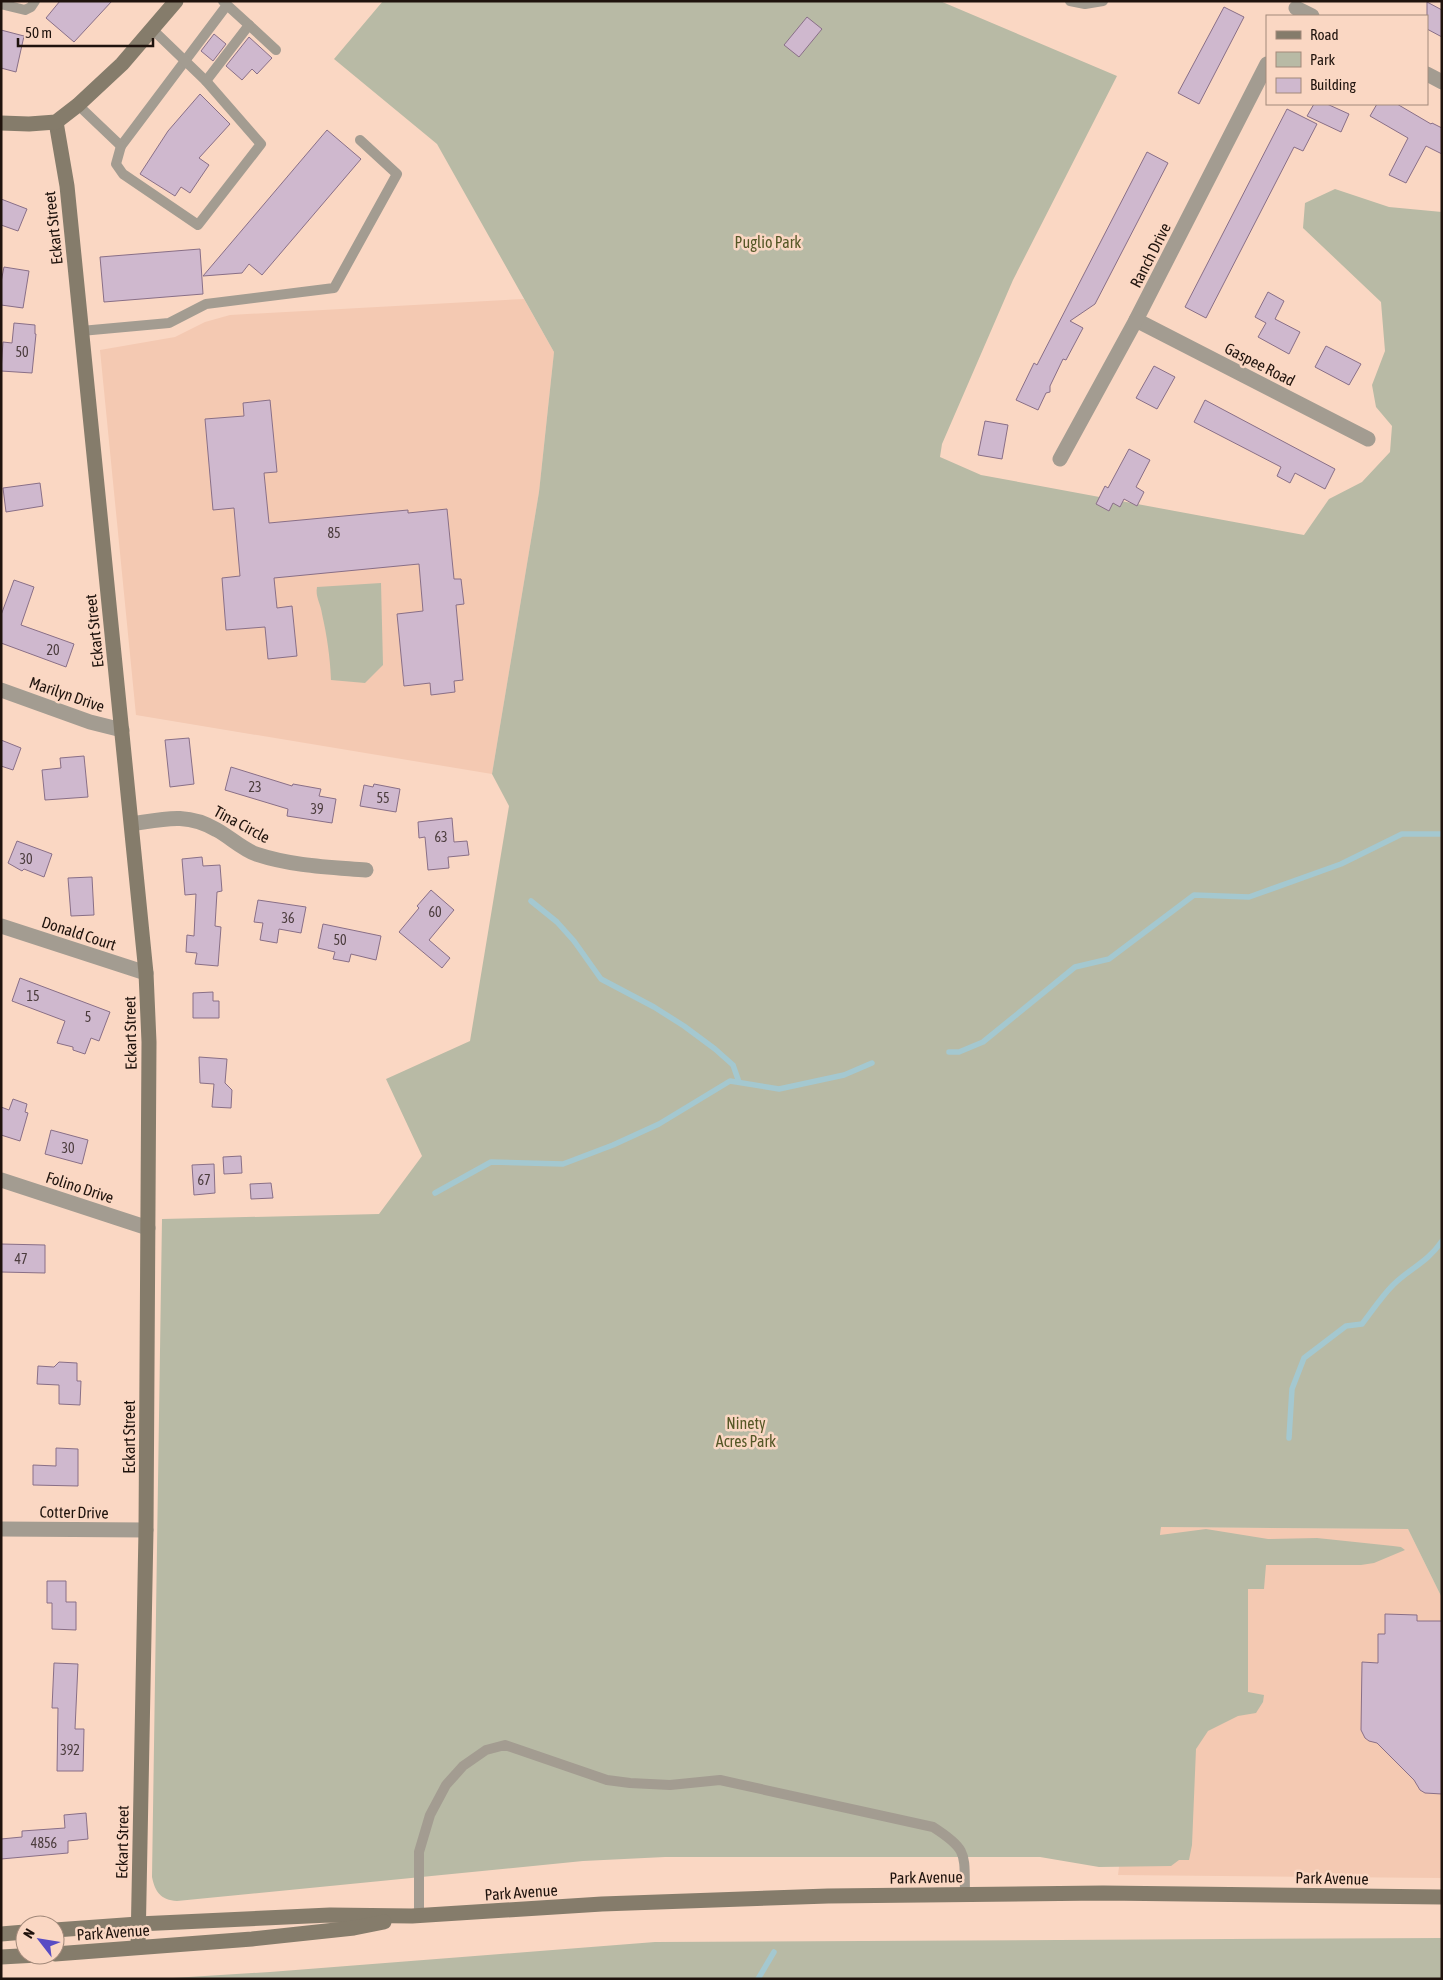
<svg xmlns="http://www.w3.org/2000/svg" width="1443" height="1980" font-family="'Asap Condensed',sans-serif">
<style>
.built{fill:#f4c9b2}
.green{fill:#b8baa5}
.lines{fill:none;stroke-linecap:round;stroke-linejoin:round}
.stream{stroke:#a4c8d0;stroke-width:5.5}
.building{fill:#cfb8ce;stroke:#896f87}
.lane{stroke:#a39c91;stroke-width:10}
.street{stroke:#a39c91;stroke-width:15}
.secondary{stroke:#857c6b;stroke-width:15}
.labels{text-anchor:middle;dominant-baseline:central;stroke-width:5;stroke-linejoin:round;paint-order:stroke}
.number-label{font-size:14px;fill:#4b3c3d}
.street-label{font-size:16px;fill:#1f130d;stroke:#fad7c3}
.park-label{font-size:16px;fill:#555726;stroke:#fad7c3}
</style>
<rect width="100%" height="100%" fill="#fad7c3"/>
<g class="built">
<polygon points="524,299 554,352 539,492 492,774 136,715 100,350 175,337 205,322 230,315"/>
<polygon points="1161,1527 1408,1529 1442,1598 1442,1878 1118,1875"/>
</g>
<g class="green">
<path d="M383 1H940L1117 76 1013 280 942 444 940 457 981 475 1304 535 1329 499 1362 482 1390 452 1392 426 1376 407 1372 385 1385 351 1381 302 1303 228 1305 203 1335 189 1389 207 1442 212V1598L1408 1529 1161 1527 1160 1535 1206 1529 1268 1539 1317 1538 1393 1546 1401 1547 1405 1550 1374 1563 1361 1565H1266L1264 1589H1248V1692L1264 1695 1263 1702 1256 1713 1238 1716 1208 1731 1196 1749 1192 1845 1189 1860H1179L1171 1866 1099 1867 1040 1857H665L583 1861 177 1901C161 1900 155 1892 152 1877L162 1219 379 1214 422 1156 386 1079 470 1041 509 806 492 774 539 492 554 352 437 144 334 59Z"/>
<path d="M381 583 383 665 365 683 331 680C330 657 327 636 322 614 321 604 315 597 317 587Z"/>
<polygon points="1442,1938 1442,1979 157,1979 270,1972 655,1942"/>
</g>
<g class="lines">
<g class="stream">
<polyline points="531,901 557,922 574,941 601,979 654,1007 684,1026 715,1049 733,1065 739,1082"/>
<polyline points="949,1052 959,1052 983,1042 1075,967 1109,959 1194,895 1249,897 1341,864 1402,834 1442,834"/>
<polyline points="435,1193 491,1162 563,1164 613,1145 659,1124 730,1081 779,1089 844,1075 872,1063"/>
<path d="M1289 1438 1292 1389 1304 1358 1346 1326 1362 1324C1372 1311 1382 1296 1393 1285 1410 1268 1427 1263 1442 1241"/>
<polyline points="758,1979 774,1952"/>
</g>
</g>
<g class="building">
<polygon points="60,1 112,1 74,42 46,18"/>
<polygon points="1427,2 1442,10 1442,37 1427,29"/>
<polygon points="1224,7 1244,17 1199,104 1178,93"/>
<polygon points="807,17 822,29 799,57 784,45"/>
<polygon points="1,30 24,36 16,72 1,68"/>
<polygon points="214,34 226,44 213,61 201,51"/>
<polygon points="249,37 272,58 257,74 252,69 242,80 226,66"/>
<polygon points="200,94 230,124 199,158 209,165 190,193 181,187 175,196 140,174 168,131"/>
<polygon points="1314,104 1327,104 1349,114 1341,132 1307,116"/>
<polygon points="1377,104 1397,104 1431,124 1432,123 1442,128 1442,154 1426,146 1406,183 1389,175 1408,138 1370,116"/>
<polygon points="1287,109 1317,124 1303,151 1294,147 1206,318 1185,307"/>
<polygon points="327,130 361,159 262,275 249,264 242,273 203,276"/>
<polygon points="1147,152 1168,163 1095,304 1070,321 1083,328 1066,360 1063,359 1050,386 1050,392 1046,393 1038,410 1016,400 1034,363 1037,365"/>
<polygon points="1,199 27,209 18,231 1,225"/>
<polygon points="200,249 203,294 104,302 100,257"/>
<polygon points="4,267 29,271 23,308 1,305 1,282"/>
<polygon points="1268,292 1284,301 1275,319 1300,332 1289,354 1258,337 1266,323 1255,317"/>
<polygon points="14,323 35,325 35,334 36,334 32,373 1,371 3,342 12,343"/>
<polygon points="1326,346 1361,364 1349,385 1315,367"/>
<polygon points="1154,366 1175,377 1157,409 1136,398"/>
<polygon points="270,400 277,472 264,473 269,523 408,510 408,513 447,509 454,579 461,579 464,604 456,605 463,680 454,681 455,692 431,695 430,683 404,686 397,614 423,611 419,564 274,578 277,608 292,606 297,656 268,659 265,627 226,630 222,578 240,576 234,508 213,510 205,419 244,416 243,403"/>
<polygon points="1205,400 1335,469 1325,489 1295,473 1290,483 1277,476 1281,467 1194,422"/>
<polygon points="985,421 1008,425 1002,459 978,455"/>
<polygon points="1129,449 1150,460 1136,487 1144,492 1137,506 1124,499 1120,507 1113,503 1109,511 1096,504 1105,486 1108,488"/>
<polygon points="40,483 43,506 6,512 3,488"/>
<polygon points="14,580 34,587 21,625 74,644 66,667 1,643 1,615"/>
<polygon points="189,738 194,784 170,787 165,740"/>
<polygon points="1,740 21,748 13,770 1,766"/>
<polygon points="84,756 88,797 45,800 42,770 61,768 60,758"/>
<polygon points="231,767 292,786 293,784 321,789 319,796 336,799 332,823 287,816 288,809 225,790"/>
<polygon points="374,784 400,789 396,812 360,806 364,785 373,787"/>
<polygon points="452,818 454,842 467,841 469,855 448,857 449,868 428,870 425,837 419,838 418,822"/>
<polygon points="17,841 52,854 44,877 24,869 22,871 8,863"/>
<polygon points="202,857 203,866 220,865 222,891 217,892 215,926 221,927 218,966 195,964 197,953 186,952 187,935 194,936 196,894 185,895 182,859"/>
<polygon points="92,877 94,915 71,916 68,878"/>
<polygon points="431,890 454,910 429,940 450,958 442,968 399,932 419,908 417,906"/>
<polygon points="258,900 306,907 301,933 279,929 277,943 260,940 263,923 254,922"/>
<polygon points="323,924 381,936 376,960 351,954 349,962 333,959 335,952 318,948"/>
<polygon points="20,978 110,1012 99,1041 91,1038 85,1054 73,1050 73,1047 57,1043 65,1021 12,1001"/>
<polygon points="213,992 213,1001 219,1001 219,1018 193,1018 193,993"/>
<polygon points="199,1057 227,1059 225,1083 232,1090 231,1108 212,1107 214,1084 200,1083"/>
<polygon points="13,1099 27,1104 25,1112 28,1113 20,1141 1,1135 1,1107 9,1110"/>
<polygon points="51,1130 88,1140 82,1164 45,1154"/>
<polygon points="241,1156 242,1173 224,1174 223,1157"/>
<polygon points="214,1164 215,1193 194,1195 192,1165"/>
<polygon points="271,1183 273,1198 251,1199 250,1184"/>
<polygon points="1,1244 45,1245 45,1273 1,1272"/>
<polygon points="59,1362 77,1363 77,1381 81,1381 80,1405 59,1404 59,1385 37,1384 38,1366 54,1367"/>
<polygon points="56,1448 78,1449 78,1486 33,1485 33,1465 56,1466"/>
<polygon points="47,1581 66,1581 66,1602 76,1602 76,1630 52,1629 52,1603 47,1603"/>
<polygon points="1385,1614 1417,1615 1417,1621 1442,1621 1442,1794 1425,1793 1420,1790 1414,1780 1377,1743 1369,1741 1365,1738 1361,1730 1362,1662 1378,1663 1378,1634 1385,1634"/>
<polygon points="54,1663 78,1664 75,1729 84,1729 83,1771 57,1771 58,1708 52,1708"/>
<polygon points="86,1813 88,1839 68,1841 68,1853 1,1859 1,1839 22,1837 22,1831 65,1828 64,1815"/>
</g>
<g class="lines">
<g class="lane">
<polyline points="1070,1 1085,4 1103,1"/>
<polyline points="1,4 25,10 31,7 35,1"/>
<polyline points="249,25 276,50"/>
<polyline points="206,81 249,25 227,5"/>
<polyline points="78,105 121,146 227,5 223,1"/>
<polyline points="121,146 116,164 123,174 198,225 261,144 206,81 152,29"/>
<polyline points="81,331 169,323 206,304 334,288 397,174 360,140"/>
<path d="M419 1916V1852L430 1815 446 1785 463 1766 486 1750 505 1745 607 1780 630 1783 670 1785 720 1780 933 1827C969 1850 964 1854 965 1894"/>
</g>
<g class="street">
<polyline points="1296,8 1312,16"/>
<polyline points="1427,74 1442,82"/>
<polyline points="1136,320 1368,439"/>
<polyline points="1060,459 1136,320 1267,64"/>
<polyline points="1,690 90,722 122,730"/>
<path d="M132 824C164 819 187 812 217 830 230 837 242 849 256 854 292 866 329 867 366 870"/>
<polyline points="1,926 146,973"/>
<polyline points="1,1180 148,1228"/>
<polyline points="1,1529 146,1530"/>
</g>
<g class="secondary">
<polyline points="56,122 67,186 146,973 149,1042 146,1530 138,1947"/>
<polyline points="1,123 29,124 56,122 78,105 122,64 176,1"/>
<polyline points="55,1930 138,1924 330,1915 412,1916 602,1904 828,1896 1103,1893 1442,1897"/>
<polyline points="1,1934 25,1932"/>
<polyline points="55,1954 252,1939 354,1928 384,1922"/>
<polyline points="1,1957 38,1955"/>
</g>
</g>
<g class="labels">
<g class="number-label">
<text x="22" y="352">50</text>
<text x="334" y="533">85</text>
<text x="53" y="650">20</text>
<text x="255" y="787">23</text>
<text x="383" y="798">55</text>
<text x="317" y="809">39</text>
<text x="441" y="837">63</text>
<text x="26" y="859">30</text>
<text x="435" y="912">60</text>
<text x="288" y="918">36</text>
<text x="340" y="940">50</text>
<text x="33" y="996">15</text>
<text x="88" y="1017">5</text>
<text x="68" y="1148">30</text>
<text x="204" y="1180">67</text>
<text x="21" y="1259">47</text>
<text x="70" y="1750">392</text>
<text x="44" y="1843">4856</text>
</g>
<g class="street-label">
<text transform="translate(53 228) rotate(-96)">Eckart Street</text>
<text transform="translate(1150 255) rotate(-63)">Ranch Drive</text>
<text transform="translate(1260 364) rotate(27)">Gaspee Road</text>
<text transform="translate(94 631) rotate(-96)">Eckart Street</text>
<text transform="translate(67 694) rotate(19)">Marilyn Drive</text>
<text transform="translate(242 824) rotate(28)">Tina Circle</text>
<text transform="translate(79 933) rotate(18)">Donald Court</text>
<text transform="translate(130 1033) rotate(-91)">Eckart Street</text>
<text transform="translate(80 1187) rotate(18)">Folino Drive</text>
<text transform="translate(129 1437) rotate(-90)">Eckart Street</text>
<text transform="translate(74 1512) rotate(1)">Cotter Drive</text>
<text transform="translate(122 1842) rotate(-89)">Eckart Street</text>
<text transform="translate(926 1877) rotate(-1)">Park Avenue</text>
<text transform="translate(1332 1878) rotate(1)">Park Avenue</text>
<text transform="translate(521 1892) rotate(-4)">Park Avenue</text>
<text transform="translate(113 1932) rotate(-4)">Park Avenue</text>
</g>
<g class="park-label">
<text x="768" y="242">Puglio Park</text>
<text x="746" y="1423">Ninety<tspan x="746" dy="18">Acres Park</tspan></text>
</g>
</g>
<rect width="1443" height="1980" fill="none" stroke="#1f130d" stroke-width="5"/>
<rect x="1266" y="15" width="162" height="90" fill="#fad7c3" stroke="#a2897a"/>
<rect x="1276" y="31" width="25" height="8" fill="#857c6b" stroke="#a2897a"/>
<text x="1310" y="40" font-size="15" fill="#1f130d">Road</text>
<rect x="1276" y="52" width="25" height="15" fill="#b8baa5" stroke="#a2897a"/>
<text x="1310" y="65" font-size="15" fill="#1f130d">Park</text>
<rect x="1276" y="78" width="25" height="15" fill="#cfb8ce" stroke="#a2897a"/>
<text x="1310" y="90" font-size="15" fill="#1f130d">Building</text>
<g transform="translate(40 1940) rotate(301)"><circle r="24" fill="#fad7c3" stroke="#a2897a"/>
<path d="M0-4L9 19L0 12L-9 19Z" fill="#584cc4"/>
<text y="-8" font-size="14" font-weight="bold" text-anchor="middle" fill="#1f130d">N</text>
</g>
<path d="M18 38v8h135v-8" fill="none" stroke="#1f130d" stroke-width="2.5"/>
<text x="25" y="38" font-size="15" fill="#1f130d" stroke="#fad7c3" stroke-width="4" paint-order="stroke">50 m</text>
</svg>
